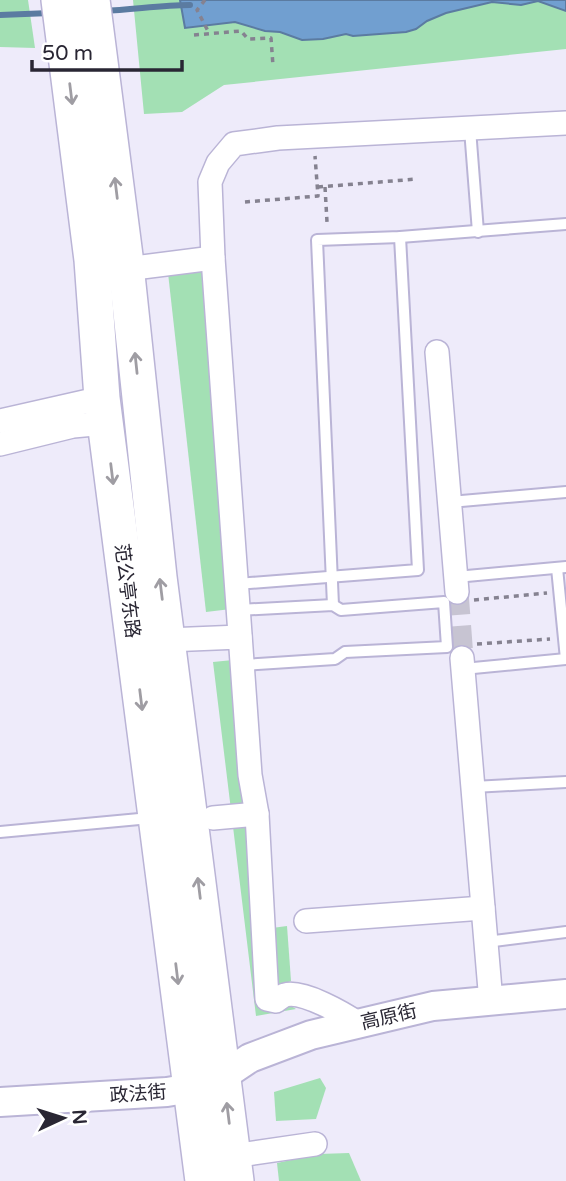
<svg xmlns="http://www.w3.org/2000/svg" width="566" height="1181" font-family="'Varela Round','Noto Sans SC',sans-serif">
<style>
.green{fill:#a3e0b4}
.water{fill:#719fd0;stroke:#5b7ba1;stroke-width:2}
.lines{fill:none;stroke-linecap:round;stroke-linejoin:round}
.stream{stroke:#5b7ba1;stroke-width:6}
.minor-tunnel{stroke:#c7c4d2;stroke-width:23;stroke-dasharray:23 11;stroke-linecap:butt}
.service-casing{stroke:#bab4d6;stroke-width:14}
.minor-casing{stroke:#bab4d6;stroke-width:26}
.tertiary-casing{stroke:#bab4d6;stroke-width:32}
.primary-casing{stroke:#bab4d6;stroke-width:38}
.path{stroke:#858290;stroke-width:3.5;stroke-dasharray:5 5;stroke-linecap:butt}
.service{stroke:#fff;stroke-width:10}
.minor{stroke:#fff;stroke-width:23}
.tertiary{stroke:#fff;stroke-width:28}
.primary{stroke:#fff;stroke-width:35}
.oneway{stroke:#9f9da3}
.labels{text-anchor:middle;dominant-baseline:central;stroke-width:7;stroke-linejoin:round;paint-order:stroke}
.street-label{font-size:19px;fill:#292633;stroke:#fff}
</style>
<rect width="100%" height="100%" fill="#eeebfa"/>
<g class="green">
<polygon points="0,0 28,0 35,48 0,47"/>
<polygon points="133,0 566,0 566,49 224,85 182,112 144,114"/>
<polygon points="202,263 231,609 206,612 167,264"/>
<polygon points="233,660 263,1007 286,1003 296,1009 256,1016 213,662"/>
<polygon points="287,926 291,981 278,986 272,928"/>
<polygon points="320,1078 326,1088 316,1119 276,1121 274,1092"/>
<polygon points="349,1153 361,1181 279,1181 277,1163 319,1154"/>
</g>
<polygon class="water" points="180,0 566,0 566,11 538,1 521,5 492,2 446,13 427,21 416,29 406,32 353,36 346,34 323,39 302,40 280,32 265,31 235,22 185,28"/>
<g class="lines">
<g class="stream">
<path d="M103 11C133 10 160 5 190 5"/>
<polyline points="0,15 50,13"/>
</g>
<polyline class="minor-tunnel" points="457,592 462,658"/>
<defs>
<g id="service">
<polyline points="470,129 478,232"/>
<polyline points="450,502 566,492"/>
<polyline points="557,568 566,659"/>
<polyline points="456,577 566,567"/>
<polyline points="237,584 418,570 400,237"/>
<polyline points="333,605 317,240 400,237 566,224"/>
<polyline points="239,610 333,605 341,610 444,602 447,647 345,652 335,659 243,665"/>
<polyline points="463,669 566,659"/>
<polyline points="473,787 566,782"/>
<polyline points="0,832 150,818"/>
<polyline points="486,942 566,932"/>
</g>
<g id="minor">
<polyline points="126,269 213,258"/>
<polyline points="437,352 457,592"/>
<polyline points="0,421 102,398"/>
<polyline points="0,444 73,426 105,423"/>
<polyline points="167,640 240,637"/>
<polyline points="462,658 491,1002"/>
<polyline points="213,818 257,814"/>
<polyline points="306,921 483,908"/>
<path d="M359 1024C344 1014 303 990 285 995 282 996 279 999 276 1001L267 999 257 814 250 775 245 704 213 258 210 182 218 163 234 144 278 138 566 123"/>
<polyline points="233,1156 315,1144"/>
</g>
<polyline id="tertiary" points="0,1102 167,1092 191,1088 223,1076 250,1058 311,1035 433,1006 566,994"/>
<g id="primary">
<polyline points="59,0 92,260 102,398 203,1181"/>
<polyline points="92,0 125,256 159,577 236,1181"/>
</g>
</defs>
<use href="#service" class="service-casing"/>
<use href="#minor" class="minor-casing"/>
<use href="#tertiary" class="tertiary-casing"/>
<use href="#primary" class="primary-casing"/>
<g class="path">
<polyline points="205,0 197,10 209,33"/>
<polyline points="194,35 241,31 248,39 271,38 273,66"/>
<polyline points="318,187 417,179"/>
<polyline points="325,187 327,222"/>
<polyline points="245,202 318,196 315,156"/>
<polyline points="474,600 547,593"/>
<polyline points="477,644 550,639"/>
</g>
<use href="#service" class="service"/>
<use href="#minor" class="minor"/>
<use href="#tertiary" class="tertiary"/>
<use href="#primary" class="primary"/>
</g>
<defs><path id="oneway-shaft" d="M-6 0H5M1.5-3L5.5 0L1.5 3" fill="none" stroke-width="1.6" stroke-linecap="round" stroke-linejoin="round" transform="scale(1.75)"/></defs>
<g class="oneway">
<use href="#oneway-shaft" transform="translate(71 94) rotate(83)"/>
<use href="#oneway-shaft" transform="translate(116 188) rotate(-97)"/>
<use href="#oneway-shaft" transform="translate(136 363) rotate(-96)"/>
<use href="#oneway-shaft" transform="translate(112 474) rotate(83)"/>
<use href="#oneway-shaft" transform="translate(161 589) rotate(-97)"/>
<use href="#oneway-shaft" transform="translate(141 700) rotate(83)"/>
<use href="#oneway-shaft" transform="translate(199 888) rotate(-97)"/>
<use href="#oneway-shaft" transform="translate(177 974) rotate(83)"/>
<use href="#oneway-shaft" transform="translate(228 1113) rotate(-97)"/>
</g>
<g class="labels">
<g class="street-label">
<text transform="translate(127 591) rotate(83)">范公亭东路</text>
<text transform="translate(389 1017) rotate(-13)">高原街</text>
<text transform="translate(138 1094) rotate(-4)">政法街</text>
</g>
</g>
<g transform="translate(63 1118) rotate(86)" stroke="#ffffff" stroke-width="5" paint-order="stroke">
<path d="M0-5L12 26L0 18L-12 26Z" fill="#292633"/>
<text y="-10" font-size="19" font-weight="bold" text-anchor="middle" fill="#292633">N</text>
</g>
<path d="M32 60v10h150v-10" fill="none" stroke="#292633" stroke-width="3.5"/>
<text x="42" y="60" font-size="21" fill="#292633" stroke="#ffffff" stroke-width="5" paint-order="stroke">50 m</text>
</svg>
